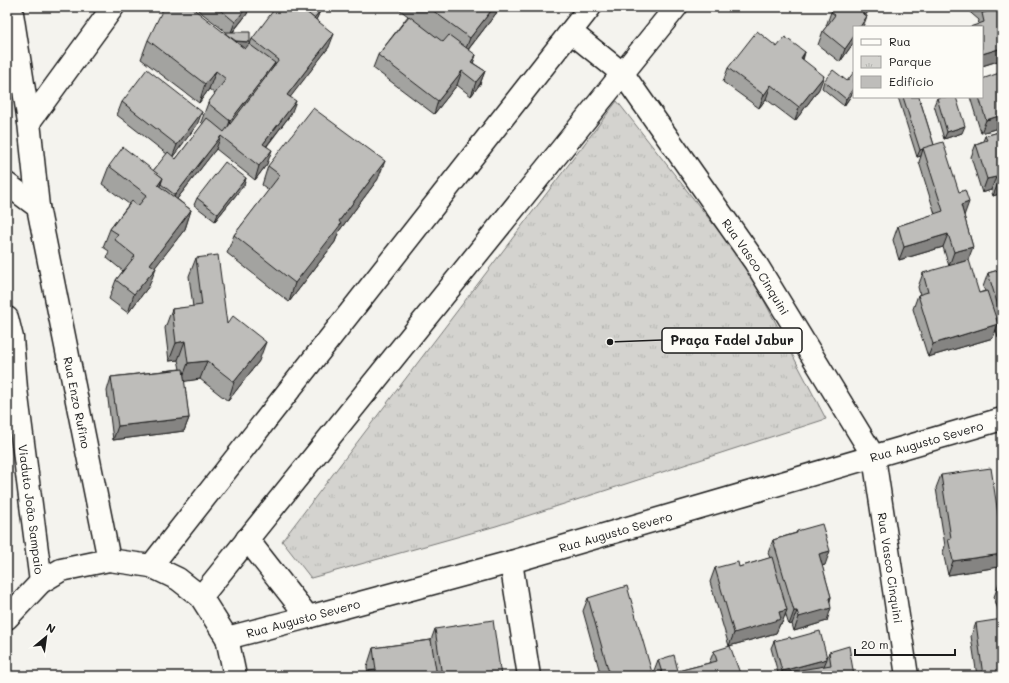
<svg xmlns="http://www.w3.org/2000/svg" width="1009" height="683" font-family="Mali,sans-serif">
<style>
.park{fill:url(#park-tufts);stroke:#787876}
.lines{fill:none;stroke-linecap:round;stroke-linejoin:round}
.minor-casing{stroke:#1c1c1c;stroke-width:25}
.tertiary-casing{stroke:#1c1c1c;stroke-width:25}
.minor{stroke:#fdfcf7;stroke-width:22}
.tertiary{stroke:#fdfcf7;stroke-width:22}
.wall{fill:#a3a3a0;stroke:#1c1c1c}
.shaded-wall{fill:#858482;stroke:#1c1c1c}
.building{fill:#bebdba;stroke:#1c1c1c}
.labels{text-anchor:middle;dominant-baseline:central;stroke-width:4;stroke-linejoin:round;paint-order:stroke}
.street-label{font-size:12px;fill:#1c1c1c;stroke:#fdfcf7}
.leader{fill:none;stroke:#1c1c1c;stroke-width:1.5}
.callout-dot{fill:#1c1c1c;stroke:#fdfcf7;stroke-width:1.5}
.callout{fill:#fdfcf7;stroke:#1c1c1c;stroke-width:1.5}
.callout-label{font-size:13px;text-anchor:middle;font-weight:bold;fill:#1c1c1c}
</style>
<defs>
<pattern id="park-tufts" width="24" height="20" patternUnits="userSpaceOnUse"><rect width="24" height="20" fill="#d4d3cf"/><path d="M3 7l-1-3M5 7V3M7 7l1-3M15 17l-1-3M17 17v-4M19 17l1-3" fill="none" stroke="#b5b5b1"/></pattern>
</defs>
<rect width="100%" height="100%" fill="#f4f3ee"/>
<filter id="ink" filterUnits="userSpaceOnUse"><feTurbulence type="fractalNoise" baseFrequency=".025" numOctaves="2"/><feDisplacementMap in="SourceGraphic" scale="8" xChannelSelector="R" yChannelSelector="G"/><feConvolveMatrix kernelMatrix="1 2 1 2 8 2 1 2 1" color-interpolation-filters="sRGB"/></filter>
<g filter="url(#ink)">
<polygon class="park" points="617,101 746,266 826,419 496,526 311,578 282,541"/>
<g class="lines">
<defs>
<g id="minor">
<polyline points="11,7 29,122 38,207"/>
<path id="s1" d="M571 32 623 74 755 262 874 457 907 676"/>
<polyline points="29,122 113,7"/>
<polyline points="511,562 529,676"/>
<polyline points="227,638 308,617 247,539"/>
</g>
<g id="tertiary">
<path id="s2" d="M7 184 38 207 109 560"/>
<path id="s3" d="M7 318 12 338 16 389 41 582"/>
<polyline points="151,566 590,7"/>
<polyline points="201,597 676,7"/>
<path id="s4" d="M308 617 511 562 1002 419"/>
<polyline points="7,618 41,582 61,570 109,560 151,566 178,579 201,597 227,638 235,676"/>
</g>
</defs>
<use href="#minor" class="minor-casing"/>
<use href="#tertiary" class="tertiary-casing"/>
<use href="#minor" class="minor"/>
<use href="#tertiary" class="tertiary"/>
</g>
<g class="wall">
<polygon points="194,7 249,7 247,14 233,32 250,44 252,39 320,11 316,20 329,47 290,97 291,114 267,146 267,164 255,180 216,149 177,199 191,210 185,229 155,267 149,286 128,313 109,299 116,280 123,271 107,258 109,251 103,247 110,229 129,204 102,184 109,166 153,171 167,154 117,115 122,102 197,125 173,156 176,159 203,124 201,122 208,103 215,94 209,89 199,103 141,59 148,40 226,34 226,32"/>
<polygon points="396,7 501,7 468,50 476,55 473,63 485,71 480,84 471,96 457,85 434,114 373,68 378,55 408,16"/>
<polygon points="835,7 870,7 868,12 854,27 854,42 840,62 818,45 823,31 827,26 826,26 831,12"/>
<polygon points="966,7 999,7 998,9 1002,7 1002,127 981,133 970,97 982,97 1001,73 999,66 1001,60 982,66 982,27 978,25 979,20 965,8"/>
<polygon points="777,47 805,52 803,60 819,89 795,121 766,99 759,108 723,82 728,68"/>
<polygon points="824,81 854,91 844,106 822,88"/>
<polygon points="898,97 919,97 934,145 964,216 973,247 949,266 943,247 899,260 893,240 898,226 935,214 919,162 921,156 917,157"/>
<polygon points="937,98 962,133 944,139 934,105"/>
<polygon points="1002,131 1002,193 993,196 991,190 982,193 971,157 976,144 983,141 985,136"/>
<polygon points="268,166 378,179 339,231 335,242 289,302 227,253 234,235 269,190 262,185"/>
<polygon points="246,178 244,185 215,221 194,205 197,198"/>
<polygon points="196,258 227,324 259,361 228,401 200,379 184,381 189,418 184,431 113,440 107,391 111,377 180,369 178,360 169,361 165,328 172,309 193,307 189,276"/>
<polygon points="1002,269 1002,336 998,337 996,329 993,338 928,357 913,309 918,295 920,295 918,287 923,273 979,293 985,291 983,287 988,273"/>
<polygon points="941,475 999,567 948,575 943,552 945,546 936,488"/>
<polygon points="797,531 825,565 822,566 831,597 830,601 827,621 794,631 792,624 789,625 785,613 782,623 780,624 776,633 729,646 710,582 715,568 739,567 770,558 768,553 773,540 796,533"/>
<polygon points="1002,582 1002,615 1000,616 994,597 999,583"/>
<polygon points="588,598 653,676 601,676 583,611"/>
<polygon points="976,623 1002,676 977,676 971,636"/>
<polygon points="435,629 501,676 368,676 367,667 373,648 431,640"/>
<polygon points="791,639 827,658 829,652 854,676 774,676 775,674 778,673 771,648 774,641"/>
<polygon points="714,651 741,676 654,676 653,673 658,660 678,671 709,663"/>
</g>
<g class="shaded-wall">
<polygon points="247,7 249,7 247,14 230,35 235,22"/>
<polygon points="494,7 501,7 463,56 470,38"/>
<polygon points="867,7 870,7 868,12 857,26 862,13"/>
<polygon points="993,7 999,7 986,24 990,11"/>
<polygon points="320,11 317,18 308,30 310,23"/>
<polygon points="867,16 863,27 860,27"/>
<polygon points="334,34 329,47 282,108 287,95"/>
<polygon points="854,36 854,42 840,62 845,49"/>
<polygon points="226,41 250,42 248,49 223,48"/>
<polygon points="1002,48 1002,58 1001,60 982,66 982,54"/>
<polygon points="805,52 800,66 801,58"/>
<polygon points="476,55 471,69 471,62"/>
<polygon points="275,63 268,82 224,138 230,121"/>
<polygon points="216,71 209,89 199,103 205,84"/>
<polygon points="462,71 457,85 434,114 438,101"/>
<polygon points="485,71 480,84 471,96 476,82"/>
<polygon points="824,76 819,89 795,121 799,107"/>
<polygon points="771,85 766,99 759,108 764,95"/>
<polygon points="854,87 854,91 844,106 846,99"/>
<polygon points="296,101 291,114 258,157 263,144"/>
<polygon points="202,112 197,125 172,158 177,145"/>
<polygon points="1002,115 1002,127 981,133 986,120"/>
<polygon points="965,126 962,133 944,139 947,132"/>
<polygon points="221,136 216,149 170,208 175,195"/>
<polygon points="923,149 921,156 917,157 920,150"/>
<polygon points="272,150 267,164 255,180 259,166"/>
<polygon points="385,161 378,179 339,231 335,242 289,302 295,283 339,221"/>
<polygon points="996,177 991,190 982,193 987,179"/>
<polygon points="163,178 156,197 158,185"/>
<polygon points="246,178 244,185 215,221 218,214"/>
<polygon points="1002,182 1002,193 993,196 998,183"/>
<polygon points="969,202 964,216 961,205"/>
<polygon points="191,210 185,229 143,283 150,264"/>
<polygon points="948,234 943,247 899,260 904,247"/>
<polygon points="973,247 968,260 949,266 954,252"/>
<polygon points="156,268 149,286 128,313 134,294"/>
<polygon points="998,324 993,338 928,357 933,344"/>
<polygon points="1002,327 1002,336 998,337"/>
<polygon points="185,341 178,360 169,361 176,343"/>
<polygon points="266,342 259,361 228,401 234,382"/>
<polygon points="207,361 200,379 181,382 188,363"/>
<polygon points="189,418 184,431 113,440 118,426"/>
<polygon points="830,551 825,565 814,568 819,554"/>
<polygon points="1002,554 1002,559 999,567 948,575 953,561"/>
<polygon points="831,597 827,609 831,608 827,621 794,631 799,617"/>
<polygon points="787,610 782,623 780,624 776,633 729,646 734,633 779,612"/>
<polygon points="794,611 797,611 792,624 789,625"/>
<polygon points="827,659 824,666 788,676 780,676 782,671"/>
</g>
<g class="building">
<polygon points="164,7 191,7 245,49 249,44 275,63 230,121 208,103 226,79 216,71 205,84 148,40"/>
<polygon points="217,7 247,7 235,22"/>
<polygon points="276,7 300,7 334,34 287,95 296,101 263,144 272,150 259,166 221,136 175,195 161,184 163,178 153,171 168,152 176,159 207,118 224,132 279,60 252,39"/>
<polygon points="300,7 314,7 320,11 314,18"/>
<polygon points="428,7 494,7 470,38"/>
<polygon points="835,7 867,7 862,13 867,16 860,27 854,27 854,36 845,49 823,31 835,15 831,12"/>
<polygon points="984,7 993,7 990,11 1002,7 1002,48 982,54 982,27 970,27 984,22 982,13 989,11"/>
<polygon points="409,16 443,42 449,35 476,55 471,62 485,71 476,82 462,71 438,101 378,55"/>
<polygon points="757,31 777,47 785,37 805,52 801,58 824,76 799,107 771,85 764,95 728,68"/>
<polygon points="226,32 250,32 250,42 236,41 226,34"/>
<polygon points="147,69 202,112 177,145 122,102"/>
<polygon points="833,70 847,81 854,72 854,87 846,99 824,81"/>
<polygon points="1002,72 1002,115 986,120 979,97 982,97 982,79"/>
<polygon points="903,97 919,97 934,145 920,150"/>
<polygon points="941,97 956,97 965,126 947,132 937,98"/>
<polygon points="313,108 385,161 339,221 341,224 295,283 234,235 280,175 268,166"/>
<polygon points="1002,131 1002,182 998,183 996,177 987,179 976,144 987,140 985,136"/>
<polygon points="943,142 959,192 965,190 969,202 961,205 973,247 954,252 948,234 904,247 898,226 943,211 923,148"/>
<polygon points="123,147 163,178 158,185 191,210 150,264 156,268 134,294 116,280 135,256 114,239 118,234 110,229 132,201 138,206 147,195 109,166"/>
<polygon points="225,162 246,178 218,214 197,198"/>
<polygon points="218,255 227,324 233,316 266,342 234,382 207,361 188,363 185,341 176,343 172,309 202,305 196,258"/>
<polygon points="969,260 979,293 987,291 998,324 933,344 918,295 928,292 923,273"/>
<polygon points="1002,269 1002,319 988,273"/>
<polygon points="183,369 189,418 118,426 111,377"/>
<polygon points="991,468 1002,540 1002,554 953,561 948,539 951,538 941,475"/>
<polygon points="822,524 830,551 819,554 831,597 829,598 831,608 799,617 797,611 794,611 773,540 797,533 797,531"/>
<polygon points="772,557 787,610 779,612 781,619 734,633 715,568 738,562 739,567"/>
<polygon points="1002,582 1002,592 999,583"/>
<polygon points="627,586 653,676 610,676 588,598"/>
<polygon points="1002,619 1002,676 983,676 976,623"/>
<polygon points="493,620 501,676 442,676 435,629"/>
<polygon points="820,631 827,658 827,659 782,671 774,641 790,637 791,639"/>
<polygon points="431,640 437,676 370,676 369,671 376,670 373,648"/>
<polygon points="730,646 741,676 663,676 658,660 674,655 678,671 717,661 714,651"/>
<polygon points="849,646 854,676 775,676 775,674 831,665 829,652"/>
</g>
</g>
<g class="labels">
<g class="street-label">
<text stroke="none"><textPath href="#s1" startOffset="301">Rua Vasco Cinquini</textPath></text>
<text stroke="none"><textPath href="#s2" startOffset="238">Rua Enzo Rufino</textPath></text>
<text stroke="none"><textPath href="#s4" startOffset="643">Rua Augusto Severo</textPath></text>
<text stroke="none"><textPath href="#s3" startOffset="193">Viaduto João Sampaio</textPath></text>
<text stroke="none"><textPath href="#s4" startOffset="319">Rua Augusto Severo</textPath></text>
<text stroke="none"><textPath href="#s1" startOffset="637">Rua Vasco Cinquini</textPath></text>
<text transform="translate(303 618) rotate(-15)">Rua Augusto Severo</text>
</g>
</g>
<path class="leader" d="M610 342L662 340"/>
<circle class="callout-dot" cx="610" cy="342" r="4"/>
<rect class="callout" x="662" y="328" width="140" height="25" rx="4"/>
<g class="callout-label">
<text x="732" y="345">Praça Fadel Jabur</text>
</g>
<rect width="1009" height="683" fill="none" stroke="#fdfcf7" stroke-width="24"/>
<rect x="12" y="12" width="985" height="659" fill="none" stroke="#1c1c1c" stroke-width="1.5" filter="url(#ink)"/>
<rect x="853" y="26" width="130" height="72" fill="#fdfcf7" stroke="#a3a29f"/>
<rect x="861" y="39" width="20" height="6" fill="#fdfcf7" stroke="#a3a29f"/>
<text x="889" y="46" font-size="12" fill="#1c1c1c">Rua</text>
<rect x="861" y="56" width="20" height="12" fill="url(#park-tufts)" stroke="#a3a29f"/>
<text x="889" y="66" font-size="12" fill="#1c1c1c">Parque</text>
<rect x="861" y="76" width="20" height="12" fill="#bebdba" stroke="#a3a29f"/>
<text x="889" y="86" font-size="12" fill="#1c1c1c">Edifício</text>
<g transform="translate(46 637) rotate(29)" stroke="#fdfcf7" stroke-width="3" paint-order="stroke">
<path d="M0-3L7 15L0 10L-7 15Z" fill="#1c1c1c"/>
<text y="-6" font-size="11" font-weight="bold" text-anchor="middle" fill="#1c1c1c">N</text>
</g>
<path d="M855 649v6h100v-6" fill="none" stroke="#1c1c1c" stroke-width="2"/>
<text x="861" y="649" font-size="12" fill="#1c1c1c" stroke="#fdfcf7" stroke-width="3" paint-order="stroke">20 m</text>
</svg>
